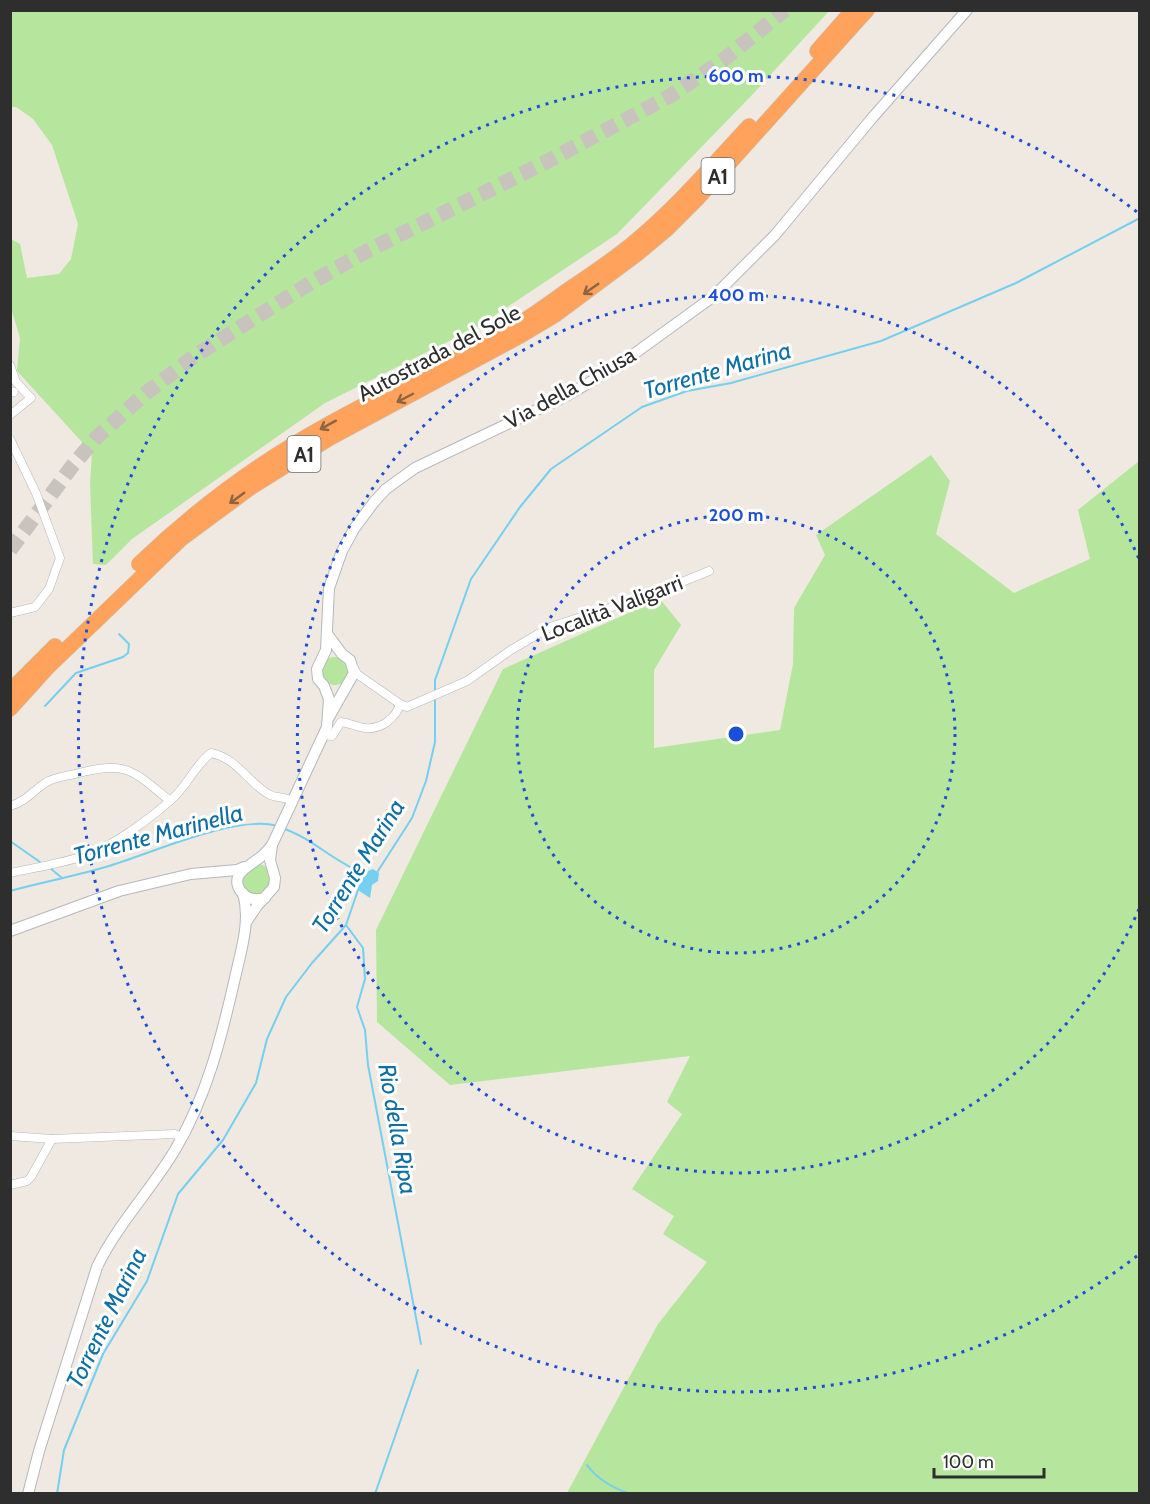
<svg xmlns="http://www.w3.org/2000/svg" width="1150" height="1504" font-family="Cabin,sans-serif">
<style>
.green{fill:#b6e59e}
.water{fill:#75cff0}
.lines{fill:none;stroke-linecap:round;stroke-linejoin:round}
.stream{stroke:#75cff0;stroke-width:2}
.motorway-tunnel{stroke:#c8c4bd;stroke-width:15;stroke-dasharray:15 8;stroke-linecap:butt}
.minor-casing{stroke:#b4b7c1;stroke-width:9}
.tertiary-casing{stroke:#b4b7c1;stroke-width:12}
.secondary-casing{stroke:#b4b7c1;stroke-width:12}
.motorway-casing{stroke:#c9c9c9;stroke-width:16}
.minor{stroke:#fff;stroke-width:8}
.tertiary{stroke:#fff;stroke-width:10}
.secondary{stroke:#fff;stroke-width:10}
.motorway{stroke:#ffa35c;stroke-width:15}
.oneway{stroke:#8c6343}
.ring{fill:none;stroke:#1d4ed8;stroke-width:3;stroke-dasharray:3 6}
.labels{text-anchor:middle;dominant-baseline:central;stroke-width:6;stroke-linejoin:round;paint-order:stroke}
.shield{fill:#fff;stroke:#6d6d6d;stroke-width:1.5}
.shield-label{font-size:21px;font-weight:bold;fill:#2e2e2e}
.street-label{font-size:22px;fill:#2e2e2e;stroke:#fff}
.water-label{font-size:24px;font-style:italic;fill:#0d6fa3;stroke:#fff}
.centre{fill:#1d4ed8;stroke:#fff;stroke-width:3}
.ring-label{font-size:18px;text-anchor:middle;font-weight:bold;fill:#1d4ed8;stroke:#fff;stroke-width:6;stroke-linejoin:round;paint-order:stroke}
</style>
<rect width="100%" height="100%" fill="#efe9e1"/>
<g class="green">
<polygon points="11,10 829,10 829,11 752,95 617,234 477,327 325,403 132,539 106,565 93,564 90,484 92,453 17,371 20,338 11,308 11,239 20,244 27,278 59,274 71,259 78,224 52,145 33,119 16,107 11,107"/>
<polygon points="931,455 950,481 936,534 1014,593 1090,559 1078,510 1139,461 1139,1493 567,1493 658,1324 707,1262 663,1234 674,1216 632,1189 682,1114 667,1102 690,1056 450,1085 377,1022 376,930 503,669 660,599 681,625 654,670 654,748 780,730 793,664 794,608 825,555 816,535"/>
<circle cx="335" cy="671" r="14"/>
<polygon points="258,863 270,869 269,895 243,893 241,871"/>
</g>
<polygon class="water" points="373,869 379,873 378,881 372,885 370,898 355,888 356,876"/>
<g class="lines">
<g class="stream">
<polyline points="45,706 76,673 123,657 128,653 129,644 119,634"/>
<path d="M282 828C312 838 334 862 363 873"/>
<polyline points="10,841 40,862"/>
<polyline points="50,868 62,878"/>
<polyline points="376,874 412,818 426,781 435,742 435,680 471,579 520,507 551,469 642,407 687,391 731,383 881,341 1016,283 1140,218"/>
<path d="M10 891C43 882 76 876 109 866 150 854 237 814 277 826"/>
<polyline points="346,925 363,948 365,979 357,1007 365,1030 368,1065 421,1344"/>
<path d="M587 1465C597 1479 613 1488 630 1494"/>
<polyline points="57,1494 64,1450 103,1354 147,1281 178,1194 223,1140 256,1083 267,1039 286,997 312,963 346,925 358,890"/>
<polyline points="375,1494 418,1370"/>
</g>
<polyline class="motorway-tunnel" points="10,550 73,465 97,437 146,393 196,355 312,282 367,251 546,162 670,96 722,61 785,10"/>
<defs>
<g id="minor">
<polyline points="10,365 16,382 31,398 10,415"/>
<polyline points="10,391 14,392"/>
<polyline points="10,439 36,493 60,558 49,589 35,607 10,613"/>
<polyline points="354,668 357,674 400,704 407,707 467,681 511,650 550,627 655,593 709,571"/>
<path d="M324 735 332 736 341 722C349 723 357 727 365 728 381 730 396 718 400 704"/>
<path d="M10 806C25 802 32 792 45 783 52 778 66 776 75 774 127 760 132 770 170 801"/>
<path d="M10 873C37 867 67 863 92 853 117 843 152 817 172 799 188 785 195 765 211 753 237 758 248 783 270 795 279 799 283 795 293 802"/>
<polyline points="10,1136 52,1139 175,1134 182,1138"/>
<polyline points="10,1185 27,1181 31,1177 52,1139"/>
</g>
<polyline id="tertiary" points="10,931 119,891 191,874 237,870 244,867"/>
<g id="secondary">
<polyline points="328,635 342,654 350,660 354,673 329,717"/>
<path d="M265 898C257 900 248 900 242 893 228 875 248 867 258 859 264 855 268 850 272 845L327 727 329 699 324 686 318 679 317 669 326 650 329 588 342 551 354 529 374 502 386 489 415 468 568 395 616 367 714 296 775 235 873 117 967 10"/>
<polyline points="247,921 257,906 274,887 275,878 270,860 272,845"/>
<path d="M28 1494 39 1451 97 1267C117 1225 151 1190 175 1150 207 1096 221 1039 235 978 241 950 251 921 243 893"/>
</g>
<g id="motorway">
<polyline points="817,51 853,10"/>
<path d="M139 564C196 509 258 463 327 425 388 391 452 362 512 328 531 317 550 303 568 290 589 276 611 261 631 245 674 210 711 167 749 126"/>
<polyline points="10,691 55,646"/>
<polyline points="10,709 49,666 181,539 250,488 330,438 518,337 555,315 637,254 667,229 698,198 867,10"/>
</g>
</defs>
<use href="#minor" class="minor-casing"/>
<use href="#tertiary" class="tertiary-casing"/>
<use href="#secondary" class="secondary-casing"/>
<use href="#motorway" class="motorway-casing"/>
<use href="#minor" class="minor"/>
<use href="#tertiary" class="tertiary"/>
<use href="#secondary" class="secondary"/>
<use href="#motorway" class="motorway"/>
</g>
<defs><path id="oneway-shaft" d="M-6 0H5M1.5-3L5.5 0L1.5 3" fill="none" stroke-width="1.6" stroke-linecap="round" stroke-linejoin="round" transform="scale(1.5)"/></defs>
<g class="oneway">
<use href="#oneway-shaft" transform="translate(591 289) rotate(145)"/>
<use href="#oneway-shaft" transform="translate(405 398) rotate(152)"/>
<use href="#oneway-shaft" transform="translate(328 425) rotate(151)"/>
<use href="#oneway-shaft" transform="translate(237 498) rotate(144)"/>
</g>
<g class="ring">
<circle cx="736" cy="734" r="219"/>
<path d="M1139 909A439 439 0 1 1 1139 559"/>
<path d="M1137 1256A658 658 0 1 1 1137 212"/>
</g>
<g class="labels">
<g class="shield">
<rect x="701.5" y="158" width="33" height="36" rx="4.5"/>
<rect x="287.5" y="436" width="33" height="36" rx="4.5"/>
</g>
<g class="shield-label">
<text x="718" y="176">A1</text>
<text x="304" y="454">A1</text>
</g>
<g class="street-label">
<text transform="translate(439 353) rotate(-28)">Autostrada del Sole</text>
<text transform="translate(570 388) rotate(-29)">Via della Chiusa</text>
<text transform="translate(612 608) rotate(-21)">Località Valigarri</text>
</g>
<g class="water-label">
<text transform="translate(717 370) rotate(-16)">Torrente Marina</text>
<text transform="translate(158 834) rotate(-15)">Torrente Marinella</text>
<text transform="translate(358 866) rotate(-58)">Torrente Marina</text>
<text transform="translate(398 1129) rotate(80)">Rio della Ripa</text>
<text transform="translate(106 1318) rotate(-64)">Torrente Marina</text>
</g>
</g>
<circle cx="736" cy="734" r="9" class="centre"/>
<g class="ring-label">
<text x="736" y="82">600 m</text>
<text x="736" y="301">400 m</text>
<text x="736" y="521">200 m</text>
</g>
<rect width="1150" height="1504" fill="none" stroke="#2e2e2e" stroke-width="24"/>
<path d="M934 1468v9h110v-9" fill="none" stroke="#2e2e2e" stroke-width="3"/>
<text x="943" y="1468" font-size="18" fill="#2e2e2e" stroke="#ffffff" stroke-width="4.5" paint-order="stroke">100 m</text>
</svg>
